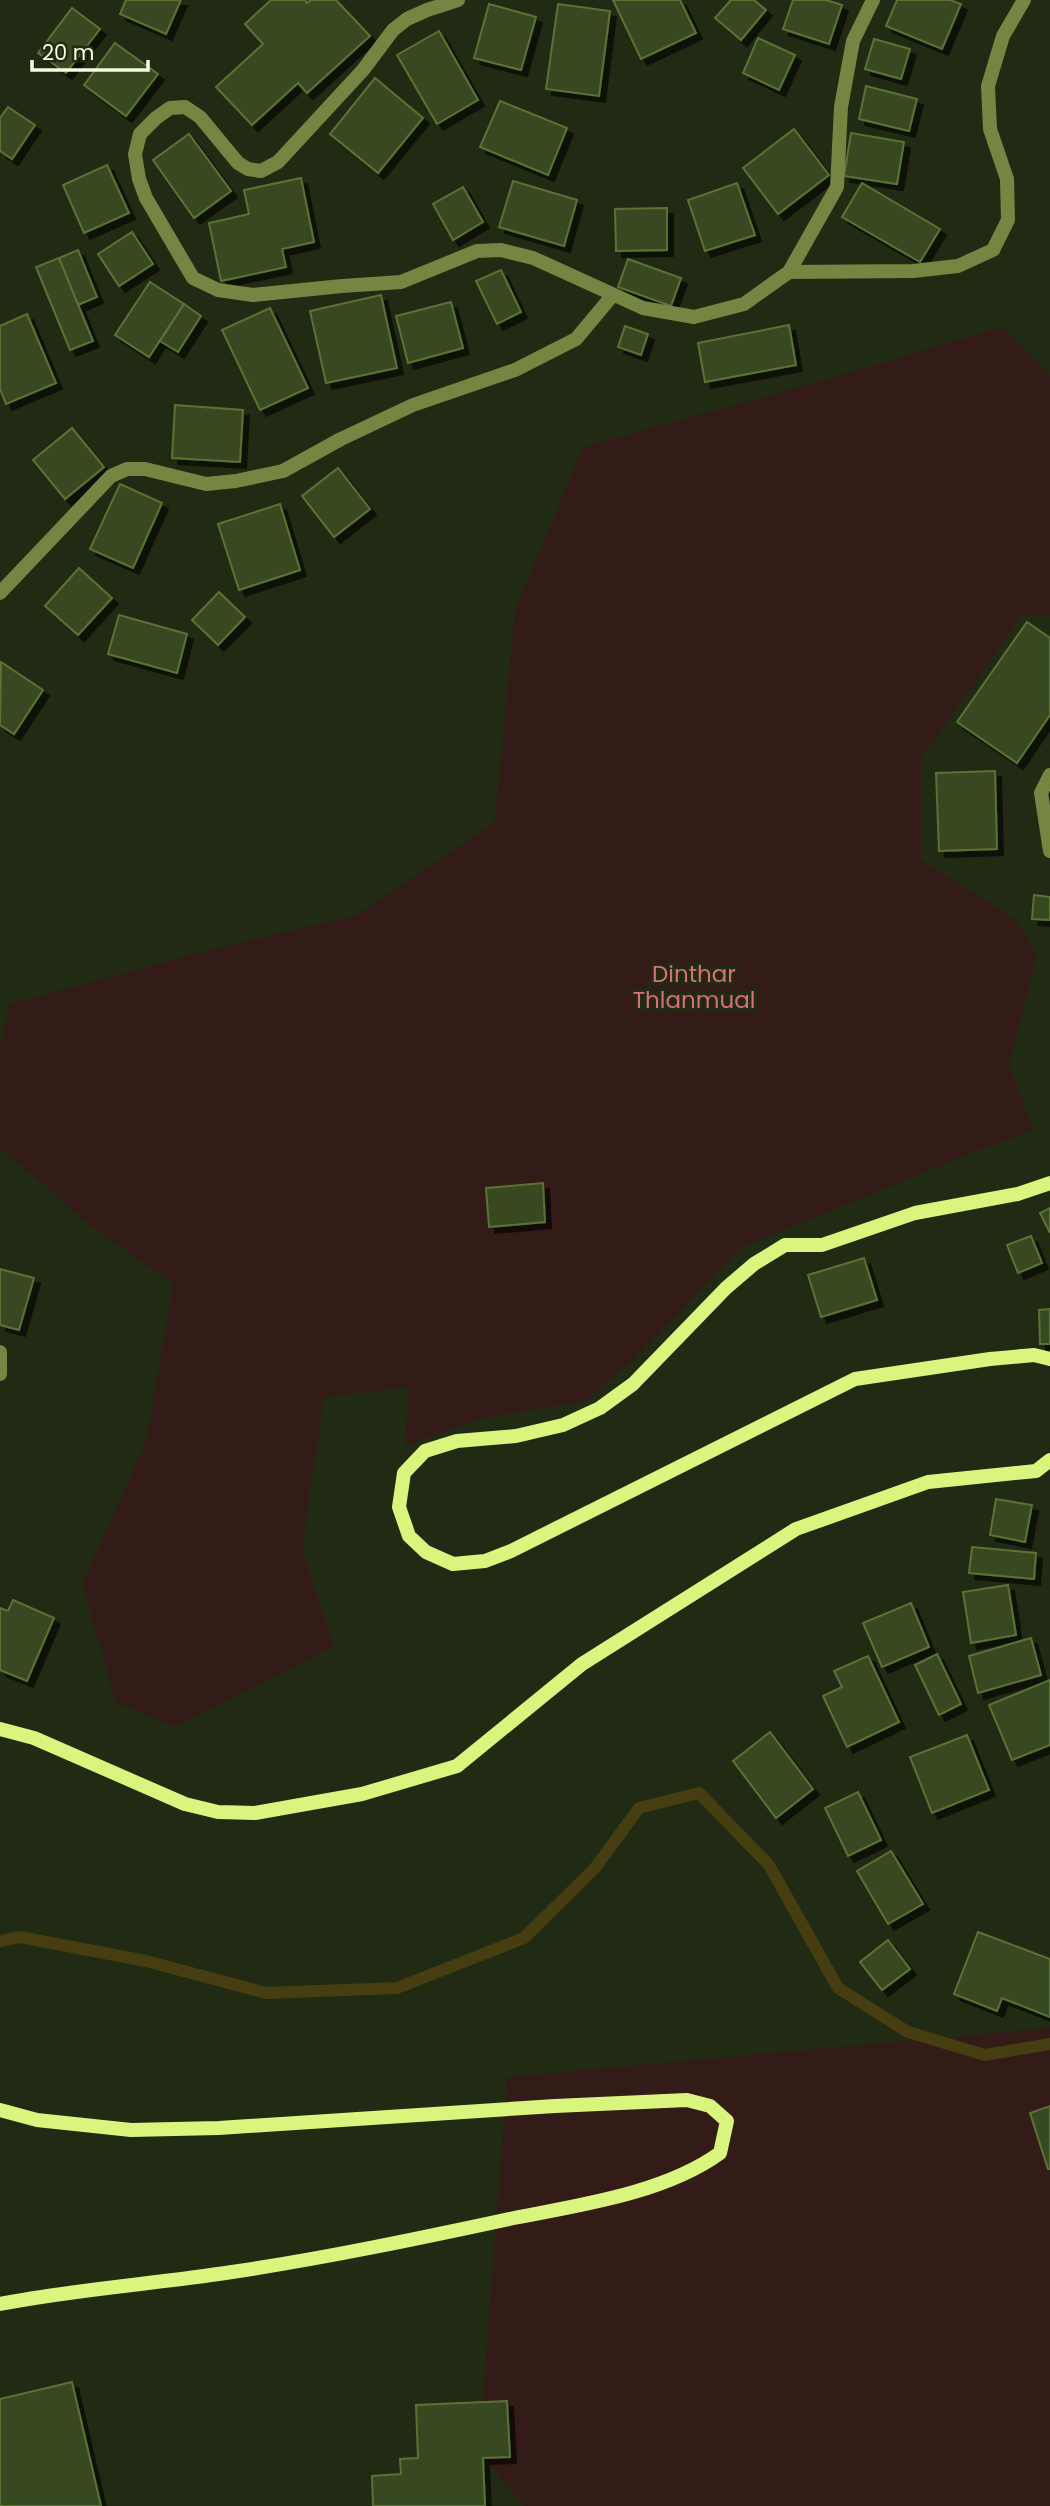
<svg xmlns="http://www.w3.org/2000/svg" width="1050" height="2506" font-family="Poppins,sans-serif">
<style>
.green{fill:#331b17}
.lines{fill:none;stroke-linecap:round;stroke-linejoin:round}
.stream{stroke:#463d10;stroke-width:12}
.building{fill:#394921;stroke:#5a7335;stroke-width:2;filter:url(#shadow)}
.lane{stroke:#758542;stroke-width:14}
.street{stroke:#758542;stroke-width:14}
.secondary{stroke:#daf57e;stroke-width:14}
.labels{text-anchor:middle;dominant-baseline:central;stroke-width:6;stroke-linejoin:round;paint-order:stroke}
.park-label{font-size:23px;fill:#d86f74;stroke:#212a13}
</style>
<defs>
<filter id="shadow"><feDropShadow dx="6" dy="6" stdDeviation="0" flood-color="#0009"/></filter>
</defs>
<rect width="100%" height="100%" fill="#212a13"/>
<g class="green">
<polygon points="1001,327 1050,376 1050,615 1022,615 921,759 921,860 1015,919 1037,955 1009,1064 1033,1130 966,1155 741,1248 637,1356 586,1401 482,1418 405,1446 409,1387 324,1397 302,1548 334,1646 174,1727 116,1702 82,1584 146,1442 173,1284 94,1228 0,1148 0,1047 10,1004 199,953 357,915 495,822 515,611 583,447 822,381"/>
<polygon points="1050,2028 1050,2506 525,2506 479,2453 507,2077"/>
</g>
<g class="lines">
<polyline class="stream" points="0,1941 20,1937 146,1961 266,1993 397,1988 524,1938 595,1868 639,1808 699,1793 769,1865 838,1988 908,2032 985,2055 1050,2044"/>
</g>
<g class="building">
<polygon points="126,0 181,0 166,34 120,14"/>
<polygon points="271,0 305,0 307,3 311,0 336,0 370,36 307,93 298,83 252,125 216,87 263,44 245,24"/>
<polygon points="613,0 680,0 696,33 641,59"/>
<polygon points="731,0 754,0 766,10 741,40 715,18"/>
<polygon points="793,0 826,0 842,5 829,44 783,29"/>
<polygon points="897,0 950,0 961,4 942,49 886,26"/>
<polygon points="489,4 536,17 521,70 474,58"/>
<polygon points="558,4 610,11 599,96 546,89"/>
<polygon points="72,8 100,29 66,73 38,53"/>
<polygon points="439,31 478,100 437,124 397,55"/>
<polygon points="758,38 795,55 779,90 743,73"/>
<polygon points="874,39 910,49 901,79 865,69"/>
<polygon points="115,43 158,74 126,116 84,85"/>
<polygon points="375,78 423,118 378,173 330,134"/>
<polygon points="866,86 917,99 909,131 859,119"/>
<polygon points="500,101 567,128 548,175 480,147"/>
<polygon points="8,107 35,125 12,159 0,151 0,118"/>
<polygon points="794,129 829,175 778,214 743,168"/>
<polygon points="851,133 904,142 897,184 844,176"/>
<polygon points="189,134 231,191 194,218 153,160"/>
<polygon points="107,165 129,213 84,233 63,185"/>
<polygon points="301,178 314,242 282,249 286,267 221,281 209,223 249,214 244,190"/>
<polygon points="513,181 577,200 564,246 499,227"/>
<polygon points="737,183 755,235 705,251 688,200"/>
<polygon points="862,183 940,229 920,262 842,217"/>
<polygon points="463,187 483,222 453,240 433,204"/>
<polygon points="667,208 667,250 616,251 615,209"/>
<polygon points="132,232 153,264 119,286 98,254"/>
<polygon points="78,250 97,297 78,305 59,258"/>
<polygon points="59,258 93,341 70,350 36,267"/>
<polygon points="628,259 681,278 671,306 618,287"/>
<polygon points="501,270 521,312 497,324 476,281"/>
<polygon points="150,282 184,304 149,357 115,335"/>
<polygon points="381,295 397,368 326,383 310,311"/>
<polygon points="451,302 463,348 408,363 396,316"/>
<polygon points="184,304 201,316 178,352 160,341"/>
<polygon points="270,308 308,388 260,410 222,330"/>
<polygon points="27,314 56,383 6,404 0,389 0,326"/>
<polygon points="789,325 796,365 705,382 698,343"/>
<polygon points="625,326 648,334 641,355 618,347"/>
<polygon points="175,405 243,410 240,462 172,458"/>
<polygon points="72,428 104,467 65,499 33,460"/>
<polygon points="338,468 370,509 334,537 302,496"/>
<polygon points="120,484 162,503 133,568 90,549"/>
<polygon points="280,504 300,570 239,590 218,524"/>
<polygon points="79,568 112,598 78,635 45,606"/>
<polygon points="219,592 245,617 218,645 192,620"/>
<polygon points="119,615 187,634 177,673 108,654"/>
<polygon points="1027,622 1050,638 1050,715 1017,763 957,722"/>
<polygon points="1,662 43,690 14,734 0,725"/>
<polygon points="995,771 997,849 939,851 936,773"/>
<polygon points="1034,895 1050,897 1050,920 1032,919"/>
<polygon points="543,1183 545,1222 489,1227 486,1188"/>
<polygon points="1050,1208 1050,1233 1040,1213"/>
<polygon points="1031,1236 1042,1263 1018,1273 1007,1245"/>
<polygon points="864,1258 877,1300 821,1317 808,1275"/>
<polygon points="0,1269 34,1278 19,1330 0,1325"/>
<polygon points="1050,1309 1050,1344 1040,1344 1039,1310"/>
<polygon points="996,1499 1032,1505 1025,1542 990,1535"/>
<polygon points="972,1547 1036,1553 1034,1579 969,1573"/>
<polygon points="1008,1585 1016,1635 971,1643 963,1592"/>
<polygon points="13,1600 54,1618 27,1681 0,1670 0,1608 8,1611"/>
<polygon points="911,1603 929,1647 882,1667 863,1623"/>
<polygon points="1031,1638 1041,1675 978,1693 969,1656"/>
<polygon points="937,1654 961,1704 939,1715 915,1665"/>
<polygon points="868,1656 899,1722 847,1747 823,1696 842,1687 834,1671"/>
<polygon points="1050,1680 1050,1745 1012,1760 989,1705"/>
<polygon points="770,1732 813,1789 776,1818 733,1761"/>
<polygon points="967,1735 989,1790 932,1813 910,1757"/>
<polygon points="858,1792 881,1840 848,1856 825,1808"/>
<polygon points="891,1851 923,1904 888,1924 857,1871"/>
<polygon points="978,1932 1050,1959 1050,2017 1002,1998 997,2011 954,1994"/>
<polygon points="888,1940 910,1969 882,1990 860,1962"/>
<polygon points="1050,2106 1050,2169 1048,2169 1030,2113"/>
<polygon points="72,2382 101,2506 0,2506 0,2399"/>
<polygon points="507,2401 510,2457 483,2458 485,2506 373,2506 372,2476 401,2474 400,2459 418,2458 416,2405"/>
</g>
<g class="lines">
<polyline class="lane" points="0,1352 0,1374"/>
<g class="street">
<polyline points="458,0 427,10 407,19 393,30 363,70 278,162 261,171 248,169 238,163 200,117 185,107 170,108 156,118 140,134 135,154 139,179 146,198 193,278 218,290 253,295 342,286 401,282 477,251 501,250 533,258 643,308 694,317 744,304 789,272 837,187 841,107 853,41 873,0"/>
<polyline points="789,272 913,271 958,266 993,250 1008,220 1007,179 990,129 988,86 1003,36 1024,0"/>
<polyline points="0,593 111,476 127,469 145,469 206,484 236,481 283,471 341,439 413,405 515,370 576,339 612,296"/>
<polyline points="1050,775 1041,793 1050,851"/>
</g>
<g class="secondary">
<polyline points="1050,1183 1018,1194 915,1213 822,1245 785,1245 754,1264 726,1288 633,1384 600,1408 563,1425 516,1436 457,1441 425,1451 404,1473 399,1507 409,1536 426,1552 453,1564 485,1561 511,1551 855,1379 990,1359 1034,1355 1050,1359"/>
<polyline points="0,1729 34,1738 185,1804 218,1812 255,1813 362,1794 457,1766 582,1664 796,1529 928,1482 1036,1471 1050,1460"/>
<path d="M0 2110 37 2120 131 2130 219 2128 555 2106 687 2100 710 2106 727 2121 720 2153C665 2193 580 2205 514 2218 421 2238 326 2258 232 2272 155 2284 76 2289 0 2304"/>
</g>
</g>
<g class="labels">
<g class="park-label">
<text x="694" y="974">Dinthar<tspan x="694" dy="26">Thlanmual</tspan></text>
</g>
</g>
<path d="M32 60v10h116v-10" fill="none" stroke="#f3fcdf" stroke-width="3.5"/>
<text x="42" y="60" font-size="21" fill="#f3fcdf" stroke="#212a13" stroke-width="5" paint-order="stroke">20 m</text>
</svg>
